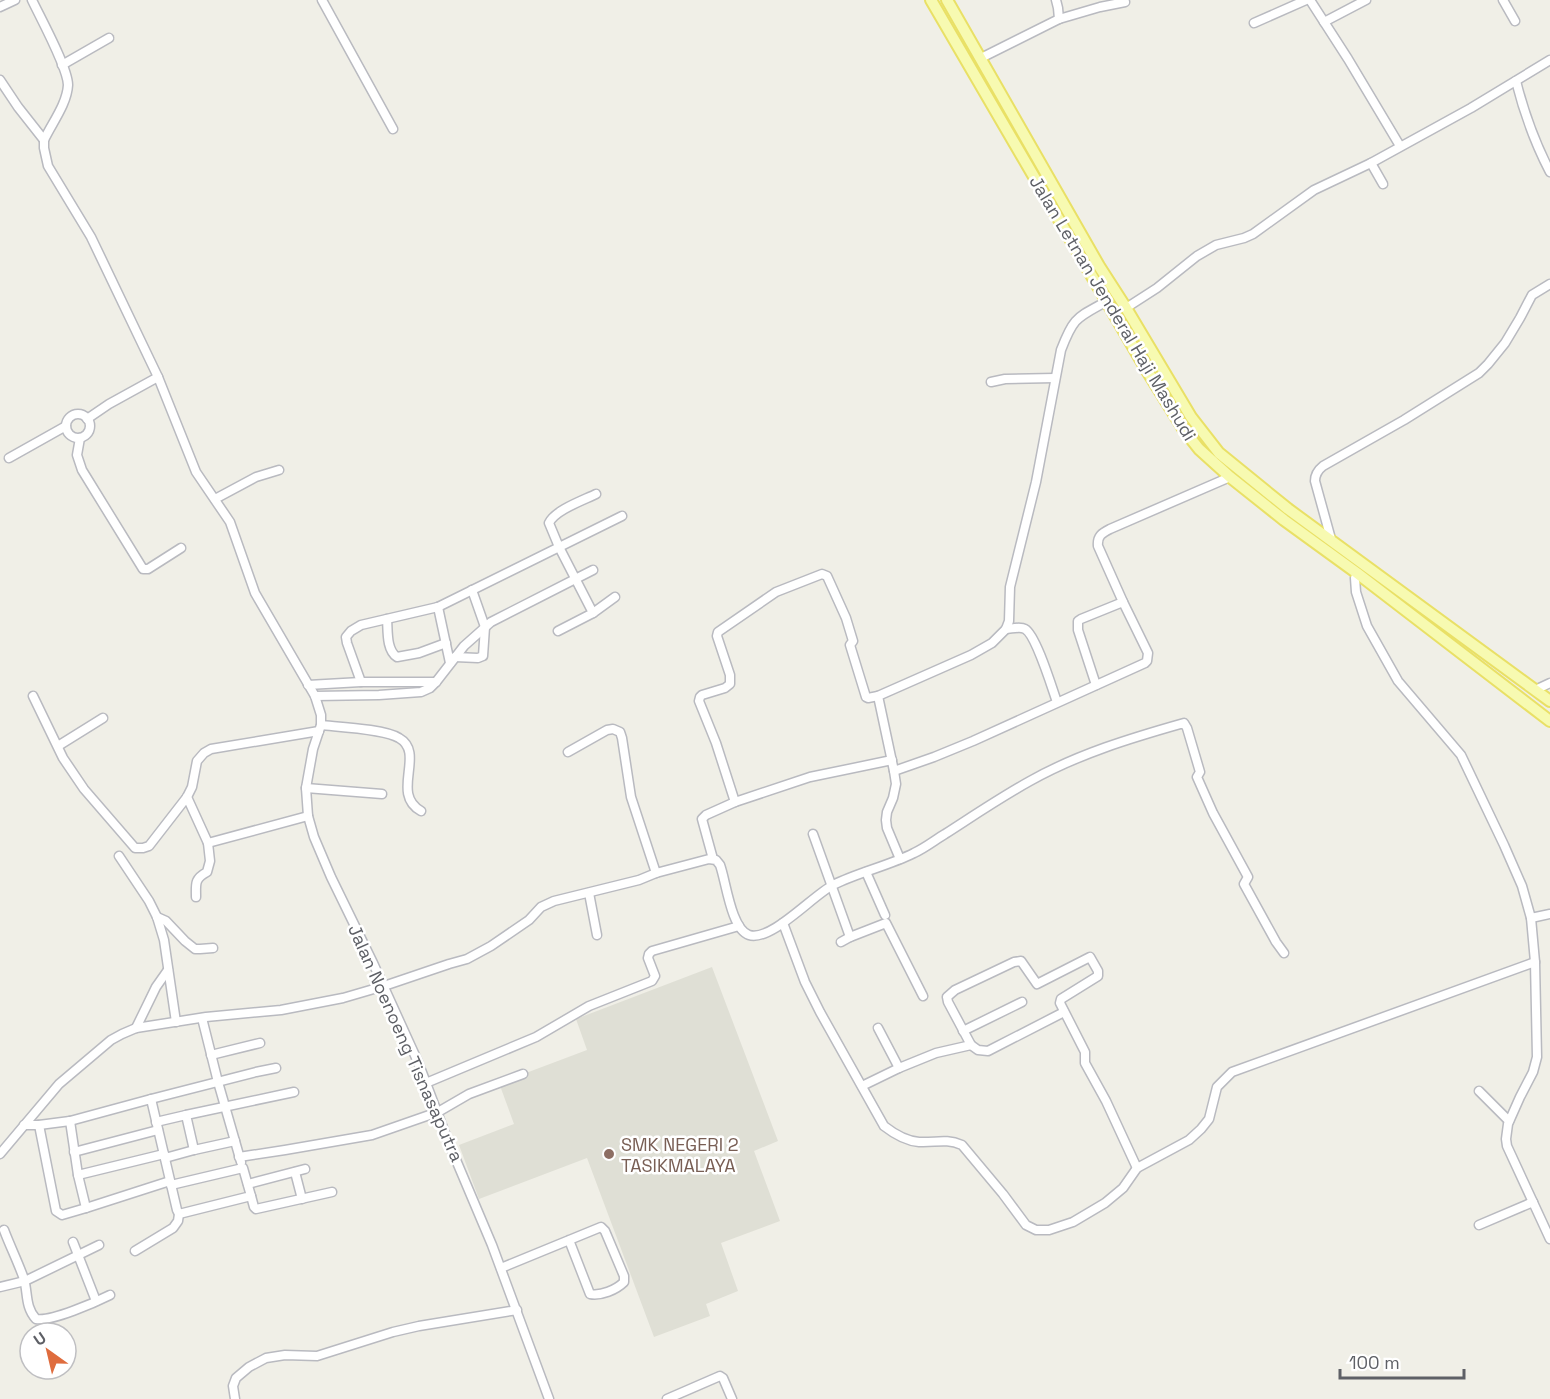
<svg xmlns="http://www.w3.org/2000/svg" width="1550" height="1399" font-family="'Space Grotesk',sans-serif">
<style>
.education{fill:#dfdfd5}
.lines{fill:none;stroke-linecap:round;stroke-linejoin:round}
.minor-casing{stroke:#b9bac0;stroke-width:11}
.major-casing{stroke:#e9e066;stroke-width:14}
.minor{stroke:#fff;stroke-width:8}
.major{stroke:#f7fab1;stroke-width:10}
.education-dot{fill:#8d6e63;stroke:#fff;stroke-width:2}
.labels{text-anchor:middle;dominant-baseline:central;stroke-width:5;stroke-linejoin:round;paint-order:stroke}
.street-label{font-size:18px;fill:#5e6066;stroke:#fff}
.education-label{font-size:18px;fill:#785e54;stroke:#fff;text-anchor:start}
</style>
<rect width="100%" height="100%" fill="#f0efe7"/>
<polygon class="education" points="712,967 778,1141 754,1151 780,1221 721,1243 738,1291 706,1304 710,1316 654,1337 587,1158 479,1199 459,1145 514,1124 499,1083 587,1050 576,1019"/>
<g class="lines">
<defs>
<g id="minor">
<path d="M32 0C40 17 68 68 68 85 67 104 52 123 44 140V148L48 166 91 237 158 377 196 472 230 522 255 593 315 696 321 715V725L313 749 306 788 308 816 314 837 331 877 373 963 418 1062 448 1141 492 1245 549 1399"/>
<polyline points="322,0 393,129"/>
<polyline points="1310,0 1348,59 1400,146"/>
<polyline points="1503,0 1515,21"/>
<polyline points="0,7 15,0"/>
<polyline points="1059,19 1100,7 1125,2"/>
<polyline points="1324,22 1366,0"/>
<polyline points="1254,23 1306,0"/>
<polyline points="981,58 1059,19 1058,8 1056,0"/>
<polyline points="62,65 109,38"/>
<polyline points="0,80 18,107 44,140"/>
<path d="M1516 81C1524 113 1535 143 1550 172"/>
<polyline points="1371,163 1383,184"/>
<polyline points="1126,308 1157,288 1197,256 1216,245 1244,238 1253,234 1314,190 1371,163 1471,108 1550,60"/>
<polyline points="991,382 1005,379 1055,378"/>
<circle cx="78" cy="426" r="12"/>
<polyline points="87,419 109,404 158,377"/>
<polyline points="80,438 77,455 82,470 143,569 148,569 181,548"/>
<polyline points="9,458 66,426"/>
<polyline points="215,499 256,477 279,470"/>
<path d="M1331 539 1315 481C1315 474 1318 470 1323 466L1404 420 1479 373 1488 364 1505 343 1520 318 1532 295 1550 284"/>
<polyline points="1357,573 1355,578 1356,592 1367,626 1398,681 1461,755 1504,845 1522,886 1531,918 1535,962 1537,1057 1533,1072 1520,1097 1508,1124 1506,1139 1507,1146 1550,1239"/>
<polyline points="438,607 450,663"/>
<polyline points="593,613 615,597"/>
<path d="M387 619C388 630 386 650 397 657L419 653 446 643"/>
<path d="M1006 629C1011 629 1020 626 1025 629 1036 635 1052 688 1057 702"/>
<path d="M558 631 593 613 559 547 549 523C555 510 584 500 596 494"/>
<polyline points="455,657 478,658 483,656 485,627 472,590"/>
<polyline points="436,682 361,682 347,643 346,637 351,631 361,625 438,607 622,516"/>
<polyline points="308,685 361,682"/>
<path d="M1096 685 1078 630V621L1081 619 1123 602 1098 546C1097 536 1102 533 1110 529L1230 477"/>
<polyline points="1535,690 1550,683"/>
<polyline points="33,696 63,758 84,789 135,848 143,848 149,846 187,797 192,787 197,761 204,753 211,749 319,731"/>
<polyline points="315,696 379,695 421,692 430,688 436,682 464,646 491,622 593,570"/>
<path d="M321 725C340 727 385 729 399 738 426 753 390 794 421 811"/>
<polyline points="58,746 103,718"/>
<polyline points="568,752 607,730 613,729 620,732 622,738 631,797 656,873"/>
<polyline points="894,771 934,757 973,741 1145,663 1147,661 1148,653 1123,602"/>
<polyline points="306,788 382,794"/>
<polyline points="187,797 208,843 308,816"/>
<polyline points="735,802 810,777 892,760"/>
<polyline points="813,834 850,937"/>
<polyline points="119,856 149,901 157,917 164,940 176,1022"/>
<polyline points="713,859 702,819 706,815 735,802 716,743 699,701 700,697 702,695 725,688 730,684 730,675 717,636 718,632 776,592 822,574 827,576 846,618 853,641 850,645 866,697 868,698 878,696"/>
<path d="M900 859 887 828 886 820 887 812 893 798 896 784 894 771 878 696 971 655 992 643 1006 629 1009 621 1010 587 1036 482 1061 350C1074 316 1077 318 1107 301"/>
<polyline points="866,872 885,915"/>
<polyline points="589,893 597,935"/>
<path d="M196 897C196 884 194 879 207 872L210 861 208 843"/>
<polyline points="157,917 166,921 185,941 195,949 200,949 213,948"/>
<polyline points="1531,918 1550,914"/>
<path d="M783 923 805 982 820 1012 884 1126C893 1133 906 1141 919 1142 936 1143 945 1138 962 1145L1003 1194 1026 1225 1036 1230H1049L1073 1222 1105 1203 1123 1188 1137 1168 1189 1140 1201 1129 1209 1119 1217 1087 1232 1072 1535 962"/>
<polyline points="841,942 850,937 886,923 923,996"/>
<polyline points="202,1018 218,1082 241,1162"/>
<polyline points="136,1028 156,987 168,970"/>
<polyline points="878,1028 899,1068"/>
<polyline points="963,1031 1022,1002"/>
<polyline points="971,1045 948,1002 947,997 955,990 1014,962 1021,961 1037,984 1090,957 1098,971 1098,976 1061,999 1060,1003 1085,1052 1085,1063 1106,1101 1137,1168"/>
<polyline points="211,1055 260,1043"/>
<polyline points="426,1083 536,1037 589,1006 652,981 655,976 648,958 649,954 652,951 739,926"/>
<polyline points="862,1086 899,1068 936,1053 971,1045 978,1050 988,1051 1064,1012"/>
<polyline points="1479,1091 1509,1121"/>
<polyline points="151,1099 256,1072 276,1068"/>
<polyline points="70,1121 78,1175 164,1154"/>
<polyline points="156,1122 186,1115"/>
<polyline points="24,1125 39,1125 70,1121 151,1099 177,1210 179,1214 178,1221 173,1228 135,1251"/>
<polyline points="39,1125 56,1211 62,1215 86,1208 78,1175"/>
<polyline points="194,1150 186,1115 294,1092"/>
<polyline points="74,1152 158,1130"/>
<path d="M0 1154 59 1084 111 1040 122 1034 136 1028 206 1017 281 1010 343 998 384 986 449 964 467 959 491 946 529 920 541 907 554 901 639 880 656 873 709 859 716 860 720 865C726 881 731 929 749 935 771 942 812 896 833 885 859 872 888 866 914 853 925 848 935 840 945 834 973 816 1001 797 1030 781 1078 754 1131 738 1184 723L1187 728 1200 772 1197 777 1213 813 1248 877 1244 884 1276 942 1284 953"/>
<polyline points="239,1157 285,1150 372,1135 438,1112 469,1094 523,1074"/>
<polyline points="165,1158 194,1150 235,1141"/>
<polyline points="295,1172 302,1199"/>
<polyline points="248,1184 305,1169"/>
<polyline points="171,1185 243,1168 251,1196 179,1214"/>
<polyline points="251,1196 254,1207 256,1209 332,1192"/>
<polyline points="86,1208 170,1181"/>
<polyline points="1479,1225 1533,1202"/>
<path d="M4 1230C10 1246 18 1262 24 1279 28 1293 25 1307 36 1319 51 1322 96 1302 110 1295"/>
<polyline points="73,1242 96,1301"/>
<path d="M501 1268 601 1227 605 1231 624 1276V1282C616 1290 601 1296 590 1294L569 1240"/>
<polyline points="0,1287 25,1281 99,1245"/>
<polyline points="235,1399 233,1386 236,1378 249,1367 266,1358 285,1355 317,1356 393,1332 419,1326 517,1310"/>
<polyline points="667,1399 720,1376 723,1378 732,1399"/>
</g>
<g id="major">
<polyline points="931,0 1146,369 1184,430 1199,449 1230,477 1284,520 1357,573 1550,721"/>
<polyline points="947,0 1099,266 1126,308 1191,417 1219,453 1288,509 1550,701"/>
</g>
</defs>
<use href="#minor" class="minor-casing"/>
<use href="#major" class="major-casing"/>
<use href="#minor" class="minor"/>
<use href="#major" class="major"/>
</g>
<circle class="education-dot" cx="609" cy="1154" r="6"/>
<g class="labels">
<g class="street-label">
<text transform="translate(1113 308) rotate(59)">Jalan Letnan Jenderal Haji Mashudi</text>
<text transform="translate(406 1043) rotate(66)">Jalan Noenoeng Tisnasaputra</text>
</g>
<g class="education-label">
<text x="621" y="1144">SMK NEGERI 2<tspan x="621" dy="21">TASIKMALAYA</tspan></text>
</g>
</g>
<g transform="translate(48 1351) rotate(326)"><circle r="28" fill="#ffffff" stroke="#bfbfc2" stroke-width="1.5"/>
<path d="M0-4.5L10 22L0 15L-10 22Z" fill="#df6c3d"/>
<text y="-9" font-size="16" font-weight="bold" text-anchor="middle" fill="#5e6066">U</text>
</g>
<path d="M1340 1369v9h124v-9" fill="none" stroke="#5e6066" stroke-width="3"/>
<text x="1349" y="1369" font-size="18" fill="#5e6066" stroke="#ffffff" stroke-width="4.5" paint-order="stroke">100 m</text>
</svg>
